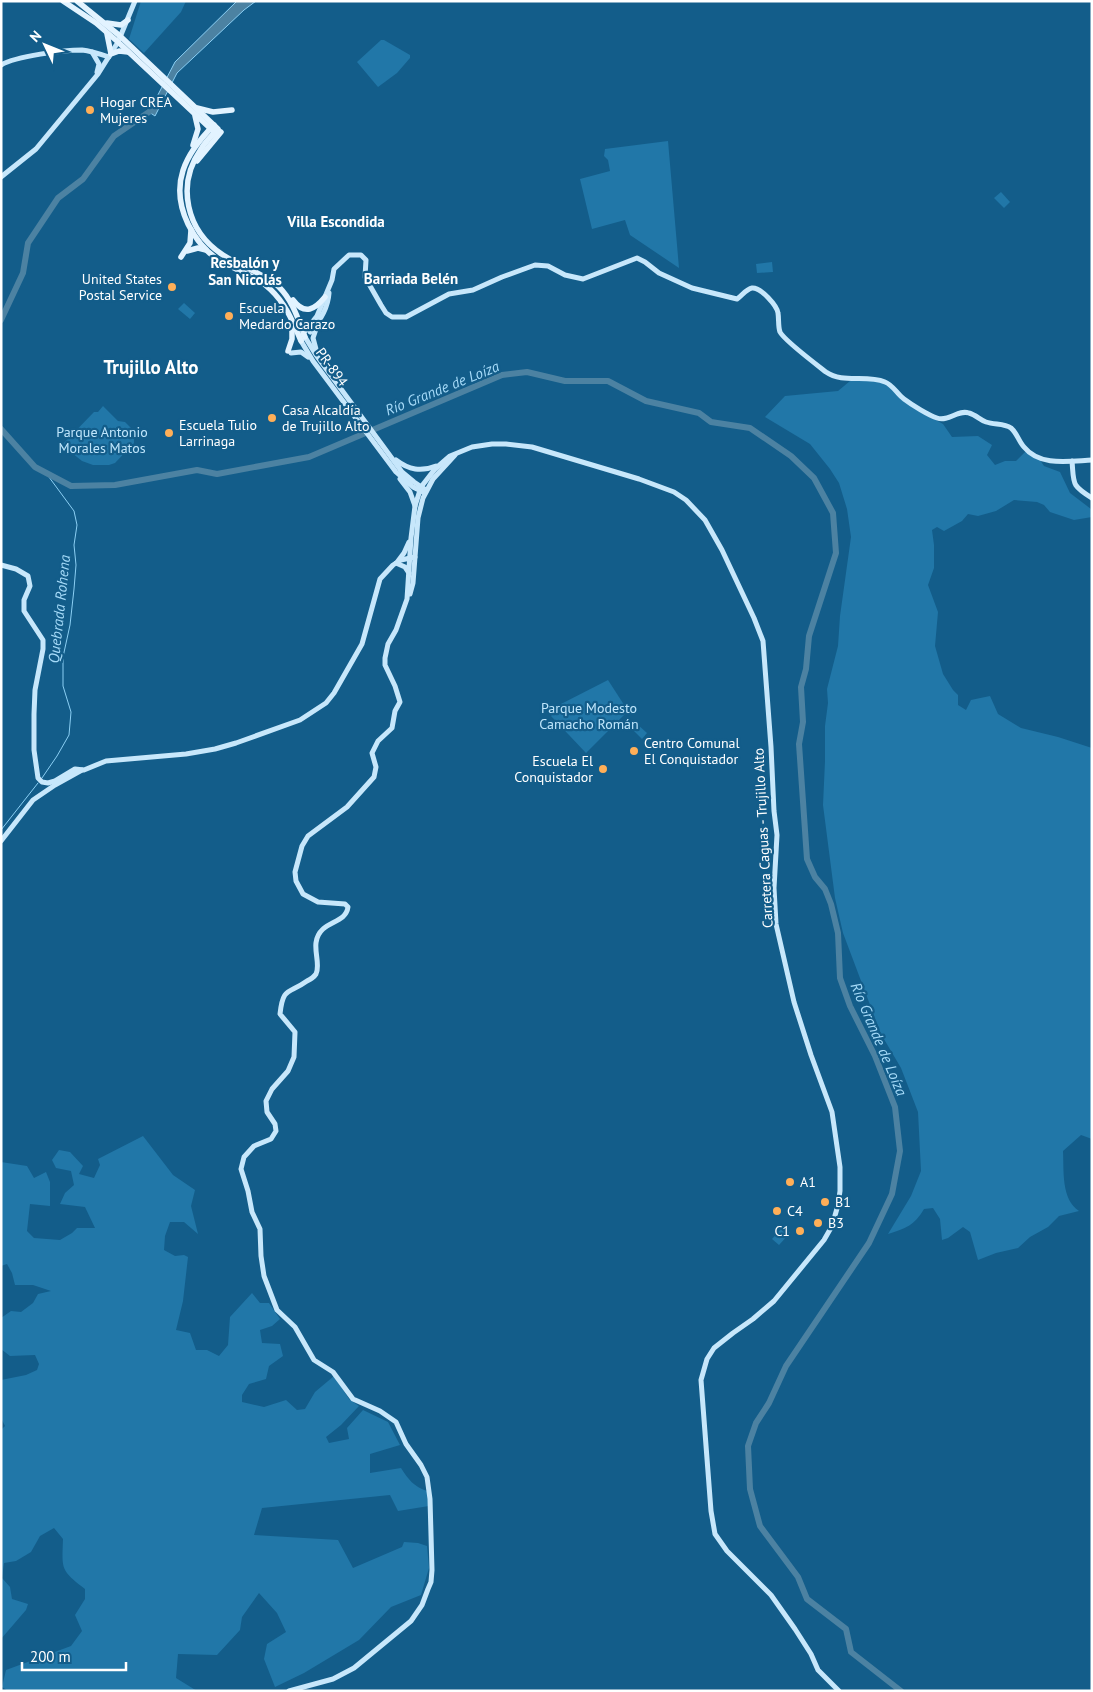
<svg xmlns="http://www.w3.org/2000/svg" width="1093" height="1692" font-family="'PT Sans',sans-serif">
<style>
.green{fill:#2177a8}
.water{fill:#4c82a2;stroke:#8bcff4}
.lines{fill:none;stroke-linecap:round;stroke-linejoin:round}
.stream{stroke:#8bcff4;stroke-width:1}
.river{stroke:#4c82a2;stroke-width:6}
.secondary{stroke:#c7e7fb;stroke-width:5}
.primary{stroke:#e2f3ff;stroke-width:5.5}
.poi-dot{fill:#ffaf58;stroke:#135d8a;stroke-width:2}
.labels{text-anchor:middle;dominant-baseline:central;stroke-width:4.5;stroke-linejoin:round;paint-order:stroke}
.poi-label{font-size:14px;fill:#fff;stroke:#135d8a;text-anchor:start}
.street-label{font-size:14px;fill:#fff;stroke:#135d8a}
.park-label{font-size:14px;fill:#bfe6fc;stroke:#135d8a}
.neighbourhood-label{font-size:15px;font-weight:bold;fill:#fff;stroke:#135d8a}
.water-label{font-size:15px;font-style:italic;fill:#a5daf8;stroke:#135d8a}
.district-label{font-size:19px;font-weight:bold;fill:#fff;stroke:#135d8a}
</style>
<rect width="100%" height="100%" fill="#135d8a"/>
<g class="green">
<polygon points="141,1 186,1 181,12 144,53 129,39"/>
<polygon points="381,40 384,40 410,55 410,58 397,73 378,87 357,62"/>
<polygon points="668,141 679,268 630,235 625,220 592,229 580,179 610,171 608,160 604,156 605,149"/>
<polygon points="1001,192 1010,202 1004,208 994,198"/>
<polygon points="772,262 773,272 757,273 756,264"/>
<polygon points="184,303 195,313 190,319 178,309"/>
<path d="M850 381H878L888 385 904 402 943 424 952 437 978 436 992 445 987 455 995 465 1005 461H1016L1026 451 1040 460 1044 466 1060 472 1070 493 1091 509 1092 517 1074 520 1050 512 1044 505 1037 502 1014 500 996 511 978 516 968 514 962 521 944 531 937 527 932 530 934 545V568L928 585 938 612 935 646 943 674 953 690 958 695V705L966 710 971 700 990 696 998 714 1021 728 1058 737 1092 748V1139L1081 1135 1063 1151C1064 1171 1061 1199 1079 1211L1059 1216 1048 1227 1030 1237 1018 1248 996 1253 978 1260 970 1232 963 1227 948 1238 942 1240 940 1219 933 1208 924 1209C914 1226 906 1228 888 1234L911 1196 921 1171 918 1112 901 1068 881 1034 843 933 835 898 823 805 825 761V726L828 703 827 689 838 646 840 616 851 537 847 509 839 483 830 469 810 444 765 417 785 396 838 391Z"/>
<polygon points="103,406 118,421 125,422 133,430 132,431 134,436 134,443 115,463 109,465 93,465 82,461 62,445 94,412 98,412"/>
<polygon points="608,680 628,711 586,753 551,716 561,704"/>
<polygon points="637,724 647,733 642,739 632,729"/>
<path d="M143 1136 173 1175 195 1190 191 1206 198 1234 184 1222H170L165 1236 164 1250 175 1256 184 1255 188 1257 183 1301 176 1330 190 1333 196 1350H207L219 1356 228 1345 230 1317 252 1293 260 1303H269L280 1319 272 1326 260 1330 262 1343 280 1344 283 1356 269 1366 266 1379 249 1384 242 1395V1402L264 1407 286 1400 297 1410 305 1409 315 1392 334 1376 349 1399 359 1406 341 1425 326 1437 329 1443 349 1439 347 1428 363 1410 388 1422 400 1445 370 1454V1473L401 1468C408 1479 414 1487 427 1491L429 1506 398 1511 390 1495 262 1508 254 1535 338 1540 353 1568 402 1547 404 1542 418 1543 427 1546 429 1568 421 1595 391 1607 359 1640 304 1673 275 1687 264 1659 267 1644 286 1632 277 1613 259 1593 242 1617 240 1630 217 1655 178 1654 176 1678 197 1691H8L2 1687 6 1670 71 1646 82 1631 75 1615 85 1599V1589C60 1570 62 1569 63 1539L54 1528 40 1536 31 1552 16 1561 4 1563 2 1578 10 1587 12 1599 28 1604 26 1610 1 1639V1430L5 1426 1 1418V1380L26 1375 37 1370 39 1364 35 1355 10 1356 1 1349V1318L11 1311 21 1312 33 1303 38 1294 51 1291 33 1285H15L12 1273 7 1264 1 1266V1162L27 1166 34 1178 46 1172 50 1182V1206L30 1204 27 1231 34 1238 60 1240 72 1233 77 1228H95L85 1207 60 1204 65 1193 74 1185 71 1171 56 1168 52 1160 59 1150 70 1152 83 1166 79 1174 94 1178 100 1165 98 1159Z"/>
<polygon points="783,1227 790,1233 779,1245 772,1239"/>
</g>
<polygon class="water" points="237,1 256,1 244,10 177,73 155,116 149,112 175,62"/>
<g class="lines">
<g class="stream">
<polyline points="42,778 57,756 69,735 71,712 63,686 63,657 70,625 74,589 76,565 74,545 77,525 74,511 46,473"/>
<polyline points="1,830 38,783"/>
</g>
<g class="river">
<polyline points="1,320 23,273 28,243 58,198 83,179 114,136 149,112 155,106"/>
<polyline points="1,429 35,467 71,486 115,485 197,470 217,474 309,457 502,375 527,372 565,381 608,381 646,401 699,413 711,422 750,428 791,456 814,478 833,513 836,553 809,636 806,669 801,687 803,722 799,744 807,859 815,877 825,889 831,904 838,933 840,978 850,1006 875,1056 895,1107 900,1151 892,1194 869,1243 786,1366 769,1403 756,1423 748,1446 750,1489 760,1526 798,1577 807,1599 846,1629 851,1652 901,1691"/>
</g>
<g class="secondary">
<polyline points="92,52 99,64 97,72"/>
<path d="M1 65C16 56 64 50 82 50 91 51 100 54 109 57"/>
<polyline points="1,177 36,149 98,74 118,42 135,1"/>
<path d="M310 332C320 321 328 308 329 293"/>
<path d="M302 335 317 316 332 280 334 269 349 255H361L366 260 365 277 381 305 386 313 392 317H406L449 294 473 290 502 277 535 265 548 266 565 275 583 279 637 258 645 262 659 273 692 288 737 299C742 296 746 289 752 288 761 287 777 306 778 313 779 319 778 327 780 332 784 340 817 365 826 372 843 384 866 374 885 382 893 385 897 394 904 399 912 405 928 415 937 418 949 422 958 409 969 413 976 415 980 420 986 422 995 425 1004 423 1011 428 1017 433 1019 442 1024 447 1040 467 1070 461 1092 460"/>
<polyline points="305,337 316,355 402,472 414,482 426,490"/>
<polyline points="302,340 301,341 313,361 396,472 413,487 425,493"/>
<polyline points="291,353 301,352 308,357"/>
<polyline points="317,353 313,338 317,326"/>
<path d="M396 460C409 470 421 472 436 466"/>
<path d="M1072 461C1074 484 1071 485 1092 498"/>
<polyline points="400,479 410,492 415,506"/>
<polyline points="398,561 404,553 409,542"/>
<polyline points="396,563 405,567 409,573"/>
<polyline points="1,565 16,569 28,576 30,586 24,600 24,611 43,640 43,649 35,690 34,714 34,750 38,778 42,782 48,783 55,781 75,769 84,770 106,761 186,754 215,749 236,743 300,720 326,703 334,693 362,644 380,579 393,565 401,560 415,557"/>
<polyline points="410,594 413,583 418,518 423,498 433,479 455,455"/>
<polyline points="1,841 33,800 55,785 82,770"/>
<path d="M289 1691 333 1679 354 1668 411 1621 422 1605 428 1589 431 1582 432 1570 430 1499 427 1477 421 1465 406 1444 396 1422 380 1411 353 1399 333 1372 314 1360 295 1327 277 1310 264 1276 261 1256 260 1229 252 1212 248 1191 241 1169 244 1157 254 1146 271 1139 276 1131 275 1124 267 1112 266 1101 272 1089 288 1071 294 1057 295 1032 280 1014C283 986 289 994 307 981 311 979 314 977 316 974 322 962 308 943 323 929 331 921 346 921 348 907L345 904 318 902 303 894 296 881 295 872 302 846 308 836 347 807 374 777 376 767 372 753 378 741 392 728 395 711 400 702 395 686 385 665V658L388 644 396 630 407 599 411 538 415 506 421 487 435 469 450 456 472 447 492 444H506L532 447 639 479 674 492 686 500 705 520 722 550 754 618 763 641 771 747 774 811 777 835 774 888 776 924 794 1002 811 1055 832 1112 840 1167V1191L838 1205 832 1226 824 1240 774 1301 753 1319 733 1333 714 1348 707 1359 701 1380 711 1511 715 1534 727 1551 771 1595 795 1629 811 1654 818 1670 839 1691"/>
</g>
<g class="primary">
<polyline points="63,1 96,23 118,42 212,130"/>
<path d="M77 1 120 36 218 129C212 135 205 142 201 149 176 185 186 231 223 255 241 267 262 272 279 287 293 301 298 319 305 337"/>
<polyline points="107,23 121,25 128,20"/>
<polyline points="107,34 111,54 119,51 128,52"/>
<polyline points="197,108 213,112 232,110"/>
<path d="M214 125C185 154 169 184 188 224 195 238 204 250 217 259 234 270 256 275 270 289 286 304 293 322 301 341"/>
<polyline points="193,145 198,129 195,116"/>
<polyline points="197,161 221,132"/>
<polyline points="187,251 198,248 206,250"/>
<polyline points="181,257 190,243 191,230"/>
<path d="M293 300C305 316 315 309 325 297"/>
<polyline points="288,351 292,339 292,327"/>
</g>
</g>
<g class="poi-dot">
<circle cx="90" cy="110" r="5"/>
<circle cx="172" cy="287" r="5"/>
<circle cx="229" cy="316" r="5"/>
<circle cx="272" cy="418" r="5"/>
<circle cx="169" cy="433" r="5"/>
<circle cx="634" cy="751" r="5"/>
<circle cx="603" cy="769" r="5"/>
<circle cx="790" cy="1182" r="5"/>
<circle cx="825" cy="1202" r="5"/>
<circle cx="777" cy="1211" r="5"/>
<circle cx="818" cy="1223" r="5"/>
<circle cx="800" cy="1231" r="5"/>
</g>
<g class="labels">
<g class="poi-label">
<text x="100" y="102">Hogar CREA<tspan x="100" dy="16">Mujeres</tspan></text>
<text x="162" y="279" text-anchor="end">United States<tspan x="162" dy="16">Postal Service</tspan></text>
<text x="239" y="308">Escuela<tspan x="239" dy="16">Medardo Carazo</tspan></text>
<text x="282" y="410">Casa Alcaldía<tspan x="282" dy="16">de Trujillo Alto</tspan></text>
<text x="179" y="425">Escuela Tulio<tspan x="179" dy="16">Larrinaga</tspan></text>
<text x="644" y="743">Centro Comunal<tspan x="644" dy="16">El Conquistador</tspan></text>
<text x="593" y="761" text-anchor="end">Escuela El<tspan x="593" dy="16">Conquistador</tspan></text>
<text x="800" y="1182">A1</text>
<text x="835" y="1202">B1</text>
<text x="787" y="1211">C4</text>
<text x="828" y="1223">B3</text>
<text x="790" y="1231" text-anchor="end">C1</text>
</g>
<g class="street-label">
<text transform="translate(332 367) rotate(54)">PR-894</text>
<text transform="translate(763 838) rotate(-93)">Carretera Caguas - Trujillo Alto</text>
</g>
<g class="park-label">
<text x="102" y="432">Parque Antonio<tspan x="102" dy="16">Morales Matos</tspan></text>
<text x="589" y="708">Parque Modesto<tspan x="589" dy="16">Camacho Román</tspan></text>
</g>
<g class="neighbourhood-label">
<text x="336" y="221">Villa Escondida</text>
<text x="245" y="262">Resbalón y<tspan x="245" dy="17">San Nicolás</tspan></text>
<text x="411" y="278">Barriada Belén</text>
</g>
<g class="water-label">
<text transform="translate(442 388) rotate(-22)">Río Grande de Loíza</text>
<text transform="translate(59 609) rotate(-84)">Quebrada Rohena</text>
<text transform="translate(879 1039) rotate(67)">Río Grande de Loíza</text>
</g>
<g class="district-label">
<text x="151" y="367">Trujillo Alto</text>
</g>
</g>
<rect width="1093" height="1692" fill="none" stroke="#ffffff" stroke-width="5"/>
<g transform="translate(45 45) rotate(313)" stroke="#135d8a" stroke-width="4" paint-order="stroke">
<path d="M0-4L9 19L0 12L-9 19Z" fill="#ffffff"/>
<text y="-8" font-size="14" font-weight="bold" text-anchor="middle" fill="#ffffff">N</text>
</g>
<path d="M22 1662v8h104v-8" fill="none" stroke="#ffffff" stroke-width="2.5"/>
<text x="30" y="1662" font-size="15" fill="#ffffff" stroke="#135d8a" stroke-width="4" paint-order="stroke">200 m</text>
</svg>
